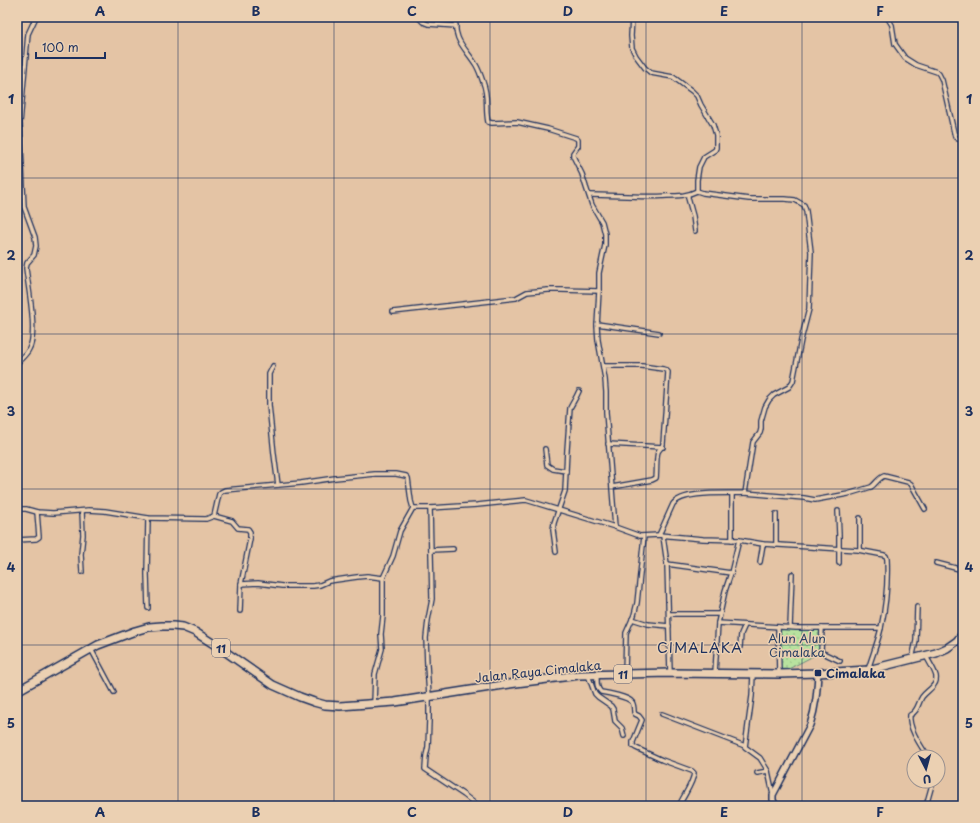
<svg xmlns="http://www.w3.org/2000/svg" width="980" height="823" font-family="'Playpen Sans',sans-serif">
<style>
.park{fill:url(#park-dots);stroke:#6a887e}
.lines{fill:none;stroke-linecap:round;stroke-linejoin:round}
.street-casing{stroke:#1b2f5e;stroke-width:6}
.secondary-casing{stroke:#1b2f5e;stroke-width:8}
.highway-casing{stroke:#1b2f5e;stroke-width:10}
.street{stroke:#ebd0b2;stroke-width:3.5}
.secondary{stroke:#ebd0b2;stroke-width:5}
.highway{stroke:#ebd0b2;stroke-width:7}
.grid{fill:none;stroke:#1b2f5e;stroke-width:1;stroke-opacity:0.55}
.poi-dot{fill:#1b2f5e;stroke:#ebd0b2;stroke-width:1.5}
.labels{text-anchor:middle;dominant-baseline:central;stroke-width:3;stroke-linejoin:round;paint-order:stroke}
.shield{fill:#ebd0b2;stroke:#595f77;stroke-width:1}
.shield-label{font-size:11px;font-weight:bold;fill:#1b2f5e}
.park-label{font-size:12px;fill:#2b4164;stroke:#ebd0b2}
.street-label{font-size:12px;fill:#1b2f5e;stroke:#ebd0b2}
.poi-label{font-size:12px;font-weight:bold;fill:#1b2f5e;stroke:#ebd0b2;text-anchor:start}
.quarter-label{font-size:14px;letter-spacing:1px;fill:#1b2f5e;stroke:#ebd0b2}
.neatline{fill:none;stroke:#1b2f5e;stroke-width:1.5}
.grid-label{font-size:13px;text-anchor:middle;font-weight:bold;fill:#1b2f5e}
</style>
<defs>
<pattern id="park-dots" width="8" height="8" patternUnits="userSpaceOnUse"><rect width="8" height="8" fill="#b8e29f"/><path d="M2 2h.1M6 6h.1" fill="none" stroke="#9ec28b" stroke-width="1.8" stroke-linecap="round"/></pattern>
</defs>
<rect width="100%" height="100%" fill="#e4c4a5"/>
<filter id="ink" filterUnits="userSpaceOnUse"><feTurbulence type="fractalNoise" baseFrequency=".025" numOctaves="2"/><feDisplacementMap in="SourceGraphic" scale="8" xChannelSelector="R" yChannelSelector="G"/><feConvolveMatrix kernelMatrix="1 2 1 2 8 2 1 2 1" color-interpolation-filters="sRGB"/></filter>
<g filter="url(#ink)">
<polygon class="park" points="778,627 822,628 821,652 779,674"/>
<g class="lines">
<defs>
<g id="street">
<polyline points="418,17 423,22 428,24 456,26"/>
<path d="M456 17C453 41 465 47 476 65 479 70 481 76 483 82 489 97 485 108 488 122L492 123 517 122 548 129 576 138 578 140V146L573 153V156L582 174 586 187 592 205 602 222 605 234V245L599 273V291L597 326 598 340 605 379 606 392V412L615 527"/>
<polyline points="498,17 506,17"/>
<path d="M632 17 631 36 632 48 636 56 645 68 651 73 673 77 692 91 697 96 701 105 713 125 716 135V148L715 150 704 157 699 167 697 180V191L703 193 749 199H785L795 200 804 205 806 211 811 252 809 309 801 340 794 376 793 381 789 387 774 395 769 400 765 407 761 421V429L760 433 753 442 745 493C729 494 683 490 673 504L659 535"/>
<polyline points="887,17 892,25 895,44 905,58 916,65 937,72 939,74 942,80 955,137 958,139 963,138"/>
<path d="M589 195C615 195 641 198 667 196 678 196 687 196 697 191"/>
<polyline points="688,195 688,198 693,216 695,231"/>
<polyline points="393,312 516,298 527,292 548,290 561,290 599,291"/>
<polyline points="597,324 659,333"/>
<path d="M17 363C21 359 27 354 29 349 38 334 28 286 26 268L27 263 34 255 36 246 35 237 24 207 20 123 28 34 36 17"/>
<polyline points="273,366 269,374 269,405 274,454 278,485"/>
<path d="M604 366H642L663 369 666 370 668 372 663 444C662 448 659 449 658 452 656 456 657 472 656 478L652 480 612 487"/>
<polyline points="608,444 663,447"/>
<polyline points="545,449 547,465 553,469 566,471"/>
<path d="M745 493 804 498 815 500 848 494 871 487C876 484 878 478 884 476L908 482 911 484 925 509"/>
<path d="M413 508H430L477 505 526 500 615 527 640 536 659 535 703 539 739 540 763 544 858 550 884 555 886 556 887 559C888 582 886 605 881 628 878 642 872 656 868 670"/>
<polyline points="430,508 432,599 428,620 426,638 427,665 429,696 429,720 428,747 426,756 425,769 464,795 478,806"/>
<polyline points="17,509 26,509 37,512 53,513 89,510 105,511 148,518 206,519 214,516 219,494 221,492 225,490 301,483 335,478 375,474 396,474 406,476 408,478 411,501 413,508"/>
<polyline points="838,511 839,535 839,563"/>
<polyline points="776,514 776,545"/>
<polyline points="214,516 232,521 238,528 248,529 250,532 250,539 241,584 240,611"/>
<polyline points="148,518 147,574 148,608"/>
<polyline points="663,536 667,564 670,673"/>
<polyline points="17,540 36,539 39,537 37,512"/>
<polyline points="732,540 732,494"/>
<polyline points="431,550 453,549"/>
<polyline points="860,550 860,518"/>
<path d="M556 552 553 530 554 523 565 491 567 450 570 408C573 402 576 398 579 391"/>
<polyline points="760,562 763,544"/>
<polyline points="936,563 963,570"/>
<polyline points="667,564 731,573 725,591 718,623 715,673"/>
<polyline points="82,572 81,554 83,535 82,511"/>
<polyline points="731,573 739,540"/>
<polyline points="241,584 258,583 282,586 313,586 320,585 329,581 357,577 367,576 383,578"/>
<polyline points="669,614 720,614"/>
<polyline points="632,619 648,624 669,626"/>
<polyline points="718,623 796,628 881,628"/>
<polyline points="778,627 779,674"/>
<polyline points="790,627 792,574"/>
<polyline points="822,628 821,652 840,661"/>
<polyline points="740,647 741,634 745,625"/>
<polyline points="91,649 114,692"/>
<path d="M926 656C929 662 934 669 936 676 938 686 927 690 922 697 918 703 918 712 910 715 908 728 921 746 928 757"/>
<polyline points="912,659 916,641 917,607"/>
<path d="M597 674C597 681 596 688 601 692 608 693 628 697 632 702 634 705 634 709 634 712L635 714 639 716 642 720 633 742V746L636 748 662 760 692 771 694 773C693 784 683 796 679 806"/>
<polyline points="625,674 626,633 634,615 637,603 644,536"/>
<polyline points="753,674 752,696 745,747 760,758 768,771 757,773"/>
<polyline points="588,675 595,694 598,697 611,706 613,709 615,721 622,728 624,736"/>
<polyline points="374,704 375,674 382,649 381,634 383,616 383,578 393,556 400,531 413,508"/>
<polyline points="662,714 745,746"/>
<polyline points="768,771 773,794"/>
<polyline points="528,806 530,804 536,806"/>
<polyline points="926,806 933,781"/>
</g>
<path id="secondary" d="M776 806 773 800V795L810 725C816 707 817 692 818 673"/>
<polyline id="highway" points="17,691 98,645 135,631 149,627 162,626 173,626 183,627 195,632 220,648 273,685 300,697 314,702 325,705 340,706 395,702 516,683 579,675 670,673 779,674 818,673 868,670 936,653 947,648 957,641 963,634"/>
</defs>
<use href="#street" class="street-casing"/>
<use href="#secondary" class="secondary-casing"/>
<use href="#highway" class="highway-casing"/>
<use href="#street" class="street"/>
<use href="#secondary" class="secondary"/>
<use href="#highway" class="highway"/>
</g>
</g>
<path class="grid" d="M178 17V806M334 17V806M490 17V806M646 17V806M802 17V806M17 178H963M17 334H963M17 489H963M17 645H963"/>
<rect class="poi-dot" x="814" y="669" width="8" height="8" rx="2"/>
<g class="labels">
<g class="shield">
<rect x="212" y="639" width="18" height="18" rx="3"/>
<rect x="614" y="665" width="18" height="18" rx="3"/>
</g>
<g class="shield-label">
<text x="221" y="648">11</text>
<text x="623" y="674">11</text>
</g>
<g class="park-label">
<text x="797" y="638">Alun Alun<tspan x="797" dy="14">Cimalaka</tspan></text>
</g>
<g class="street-label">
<text transform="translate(538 671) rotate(-6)">Jalan Raya Cimalaka</text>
</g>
<g class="poi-label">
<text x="826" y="673">Cimalaka</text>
</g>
<g class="quarter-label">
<text x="700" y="647">CIMALAKA</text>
</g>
</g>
<rect width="980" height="823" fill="none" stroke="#ebd0b2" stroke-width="44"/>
<g transform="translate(926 769) rotate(174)"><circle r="19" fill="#ebd0b2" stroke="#989090"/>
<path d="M0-3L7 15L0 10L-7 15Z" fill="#1b2f5e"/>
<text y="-6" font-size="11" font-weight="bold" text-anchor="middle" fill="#1b2f5e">U</text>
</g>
<path d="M36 52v6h69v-6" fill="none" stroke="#1b2f5e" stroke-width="2"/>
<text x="42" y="52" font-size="12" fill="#1b2f5e" stroke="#ebd0b2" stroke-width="3" paint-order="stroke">100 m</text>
<rect x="22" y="22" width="936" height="779" class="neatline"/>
<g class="grid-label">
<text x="100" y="16">A</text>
<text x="256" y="16">B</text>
<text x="412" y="16">C</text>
<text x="568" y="16">D</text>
<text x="724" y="16">E</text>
<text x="880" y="16">F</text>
<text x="11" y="104">1</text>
<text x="969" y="104">1</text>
<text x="11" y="260">2</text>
<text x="969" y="260">2</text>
<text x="11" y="416">3</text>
<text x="969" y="416">3</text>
<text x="11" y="572">4</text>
<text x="969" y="572">4</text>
<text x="11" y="728">5</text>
<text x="969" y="728">5</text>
<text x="100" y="817">A</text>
<text x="256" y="817">B</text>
<text x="412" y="817">C</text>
<text x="568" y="817">D</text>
<text x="724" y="817">E</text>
<text x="880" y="817">F</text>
</g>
</svg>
